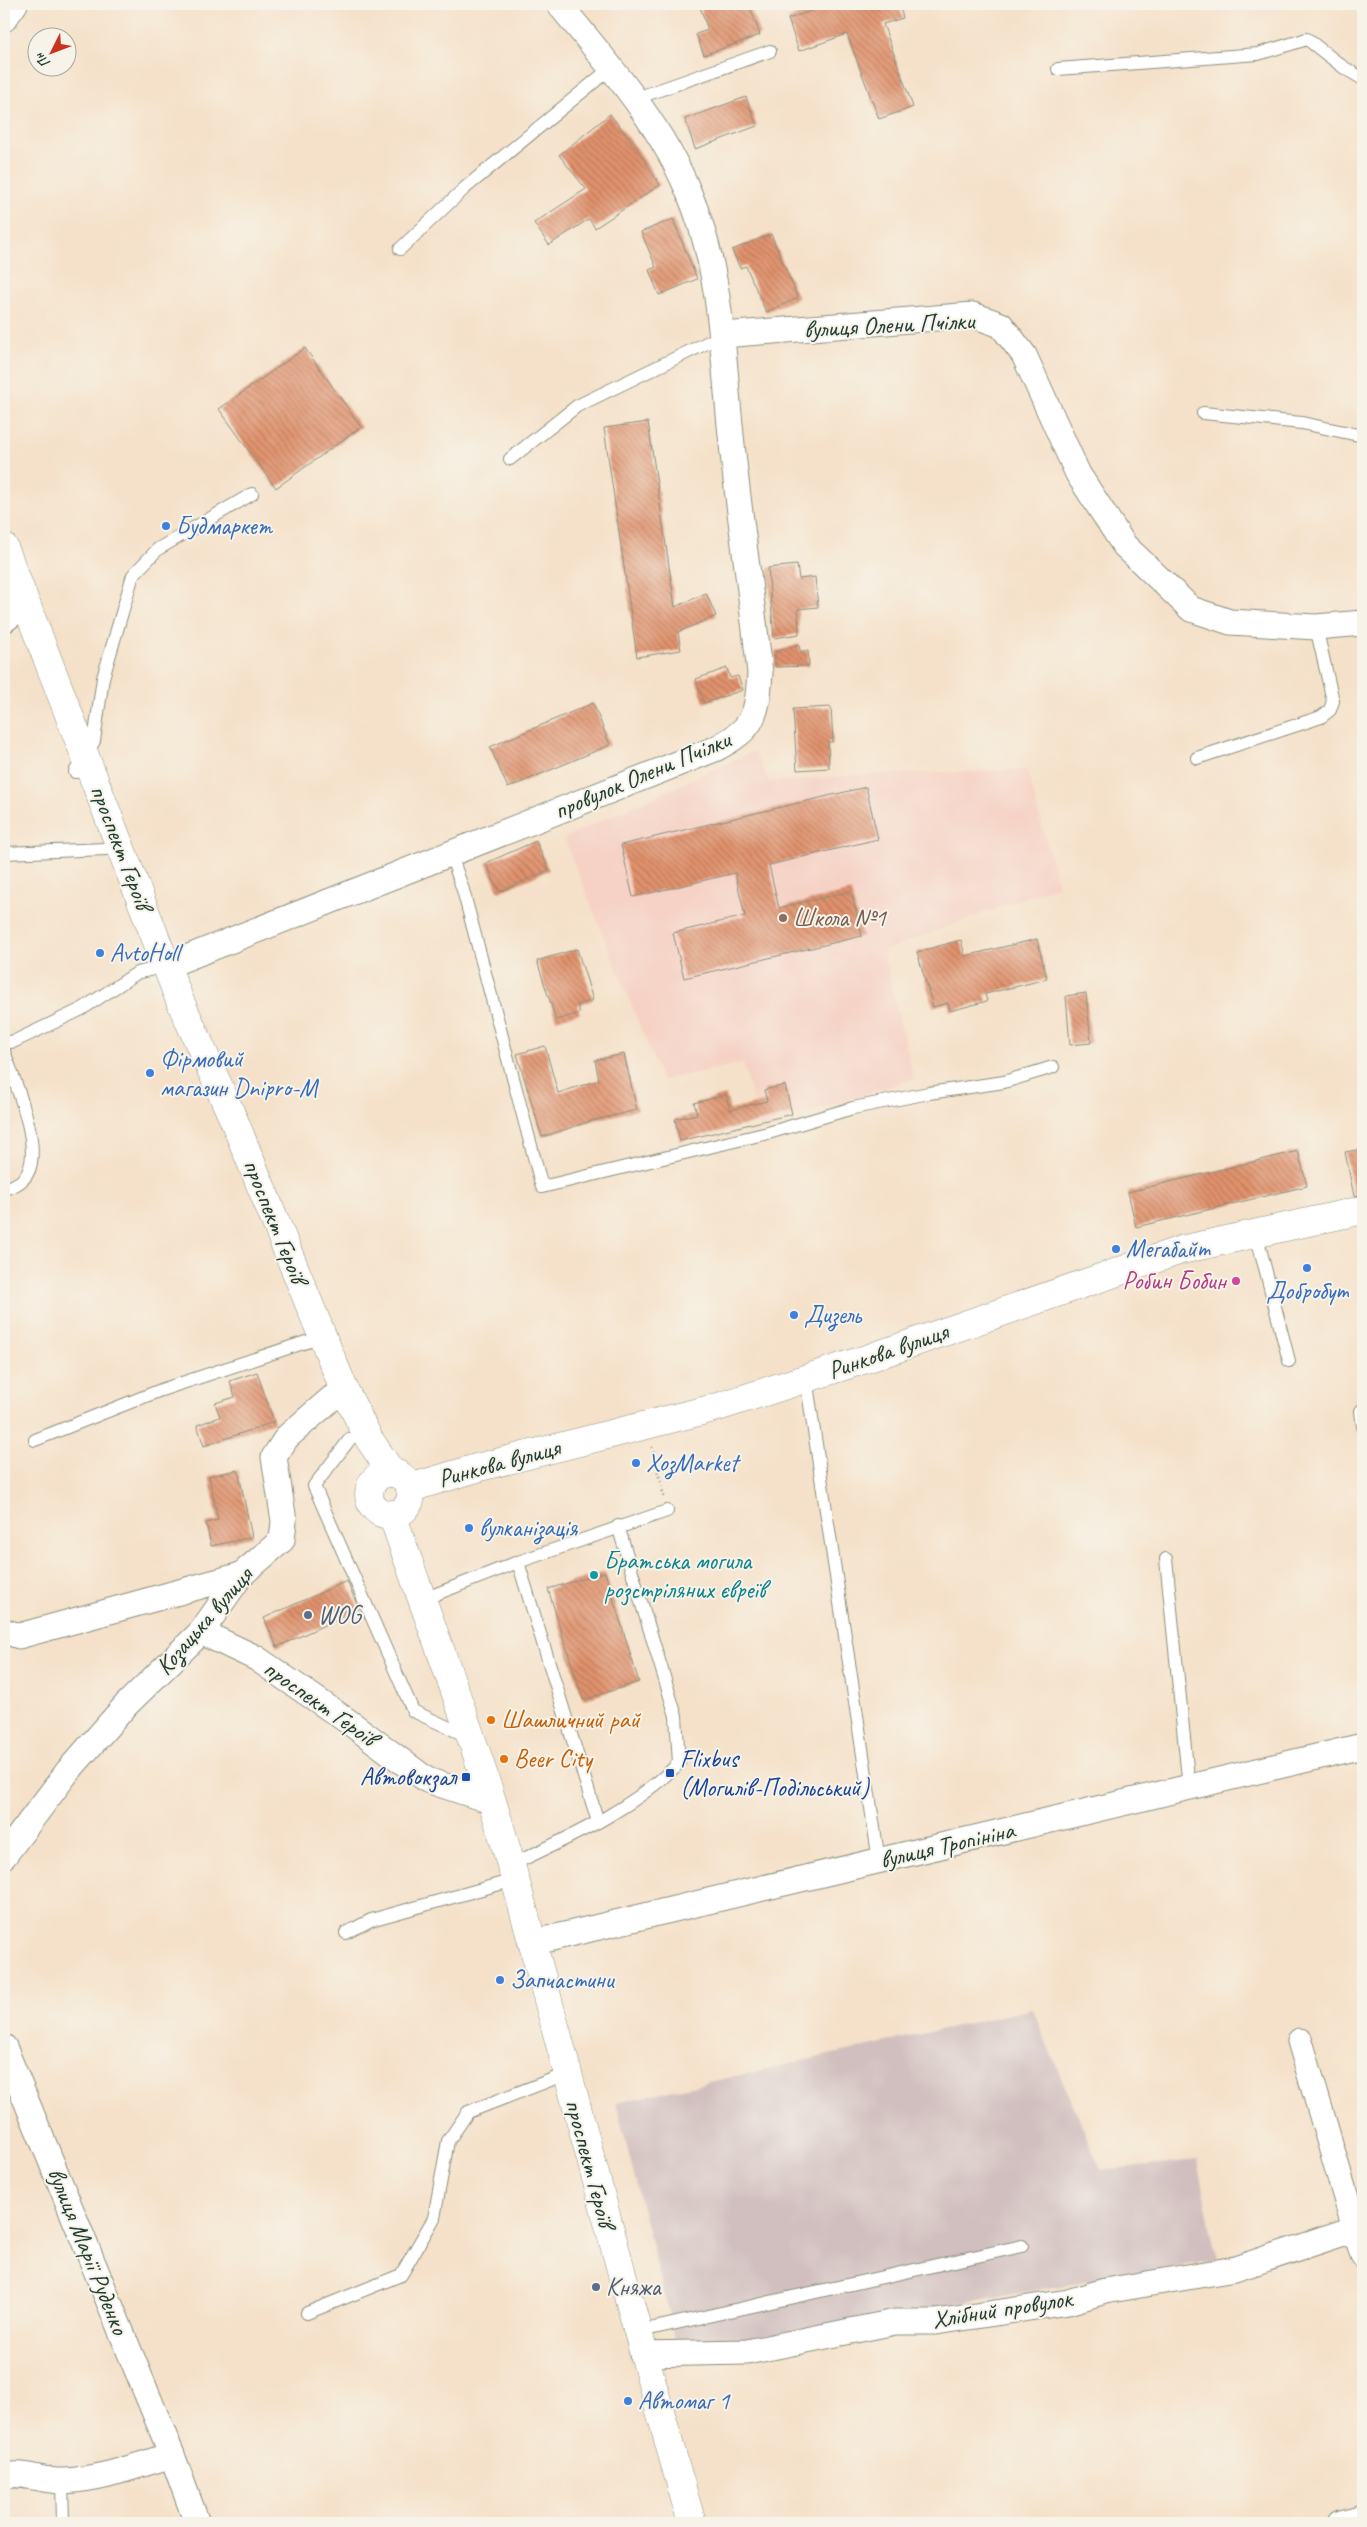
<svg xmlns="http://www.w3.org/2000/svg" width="1367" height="2527" font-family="Caveat,sans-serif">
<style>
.built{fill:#f6d1c5}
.industrial{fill:#d1bfbf}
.building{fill:url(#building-back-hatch)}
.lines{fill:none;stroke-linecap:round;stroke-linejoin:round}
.service-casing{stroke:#8a8f7e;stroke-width:14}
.minor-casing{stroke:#8a8f7e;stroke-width:27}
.primary-casing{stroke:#8a8f7e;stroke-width:29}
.path{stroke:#8a8f7e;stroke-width:3;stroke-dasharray:1 4;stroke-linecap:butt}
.service{stroke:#fff;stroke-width:12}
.minor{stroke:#fff;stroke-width:25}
.primary{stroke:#fff;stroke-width:28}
.shop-dot{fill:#3f7fe0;stroke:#f7f3e8;stroke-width:2}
.education-dot{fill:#8d6e63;stroke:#f7f3e8;stroke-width:2}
.hotel-dot{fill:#d1479c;stroke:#f7f3e8;stroke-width:2}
.culture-dot{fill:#0f9aa8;stroke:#f7f3e8;stroke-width:2}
.service-dot{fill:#5c6f8a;stroke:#f7f3e8;stroke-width:2}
.food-dot{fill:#e8710a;stroke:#f7f3e8;stroke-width:2}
.transit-dot{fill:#1a4fb4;stroke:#f7f3e8;stroke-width:2}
.labels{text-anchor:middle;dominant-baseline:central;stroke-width:4;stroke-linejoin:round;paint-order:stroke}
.street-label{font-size:25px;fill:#1f3d34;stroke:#f7f3e8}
.shop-label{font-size:25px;fill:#366cbe;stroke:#f7f3e8;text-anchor:start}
.education-label{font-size:25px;fill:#785e54;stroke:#f7f3e8;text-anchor:start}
.hotel-label{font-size:25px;fill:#b23c85;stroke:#f7f3e8;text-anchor:end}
.culture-label{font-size:25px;fill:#0d838f;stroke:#f7f3e8;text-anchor:start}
.service-label{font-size:25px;fill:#4e5e75;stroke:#f7f3e8;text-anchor:start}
.food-label{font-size:25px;fill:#c56008;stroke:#f7f3e8;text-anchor:start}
.transit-label{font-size:25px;fill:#164399;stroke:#f7f3e8;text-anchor:start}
</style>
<defs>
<pattern id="building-back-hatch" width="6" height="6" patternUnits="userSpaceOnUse" patternTransform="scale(1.25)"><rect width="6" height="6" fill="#e1926d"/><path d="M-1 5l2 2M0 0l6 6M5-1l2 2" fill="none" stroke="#b6785a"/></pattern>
</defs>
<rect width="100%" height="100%" fill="#f7f3e8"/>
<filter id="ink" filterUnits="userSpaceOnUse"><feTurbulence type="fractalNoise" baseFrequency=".02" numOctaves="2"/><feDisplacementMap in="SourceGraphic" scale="10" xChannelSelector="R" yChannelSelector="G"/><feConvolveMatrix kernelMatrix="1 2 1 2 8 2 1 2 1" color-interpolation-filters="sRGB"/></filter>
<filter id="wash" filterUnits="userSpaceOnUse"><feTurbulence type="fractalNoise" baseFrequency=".0096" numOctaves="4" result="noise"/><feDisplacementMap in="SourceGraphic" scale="20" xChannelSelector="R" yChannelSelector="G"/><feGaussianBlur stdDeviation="1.12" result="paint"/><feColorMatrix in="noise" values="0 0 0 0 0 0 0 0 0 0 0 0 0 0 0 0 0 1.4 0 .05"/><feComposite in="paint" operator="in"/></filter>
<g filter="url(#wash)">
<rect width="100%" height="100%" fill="#f5e1c9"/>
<polygon class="built" points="754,751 769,782 862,775 1027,770 1058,885 883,951 914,1079 760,1127 743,1063 662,1080 564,838"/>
<polygon class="industrial" points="1032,2009 1101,2170 1197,2160 1217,2260 678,2350 616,2103"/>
<g id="blocks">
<g class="building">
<polygon points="699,4 749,4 760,35 704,55 696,34 708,30"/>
<polygon points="831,4 899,4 903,18 883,24 913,107 879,119 847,34 799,51 788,19"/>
<polygon points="746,97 757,126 695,149 685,119"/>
<polygon points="610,114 638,150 660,185 595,228 589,219 549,245 534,223 586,189 559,155"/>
<polygon points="673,219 697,279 659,295 649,270 656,267 641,232"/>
<polygon points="771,234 798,298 766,312 746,266 740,268 732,250"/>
<polygon points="305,348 361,427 276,488 219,409"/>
<polygon points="648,422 675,607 706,593 716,616 678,632 681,650 637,657 604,428"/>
<polygon points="797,565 799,579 815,577 818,607 798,609 799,634 774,638 768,568"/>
<polygon points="799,644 800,651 808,651 809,666 775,667 775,652"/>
<polygon points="727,668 730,678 738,676 743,690 704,703 696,679"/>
<polygon points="593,703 610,745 508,788 490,747"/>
<polygon points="831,707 833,742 828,742 829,768 797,770 793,709"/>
<polygon points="866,787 878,839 769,865 779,908 851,891 862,936 684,978 673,933 745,916 735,873 633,897 621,845"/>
<polygon points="536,841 549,870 499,892 486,863"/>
<polygon points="1037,939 1047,979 985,994 987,1001 950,1011 948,1003 933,1007 917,952 961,940 965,956"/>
<polygon points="577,949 593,1000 577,1005 580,1013 556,1020 537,961"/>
<polygon points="1086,993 1091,1043 1070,1045 1066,996"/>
<polygon points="545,1046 558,1093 599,1080 595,1060 624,1054 637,1110 591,1121 542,1137 517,1054"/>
<polygon points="785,1085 792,1114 680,1141 675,1119 697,1114 694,1103 726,1095 730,1110 767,1101 764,1090"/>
<polygon points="1363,1149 1363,1195 1354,1196 1345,1152"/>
<polygon points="1298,1151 1307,1186 1136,1227 1128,1192"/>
<polygon points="257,1372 274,1422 204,1446 197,1425 220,1417 215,1403 235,1397 230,1381"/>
<polygon points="238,1470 252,1537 211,1546 206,1523 218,1520 209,1476"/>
<polygon points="605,1572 639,1682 583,1700 548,1589"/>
<polygon points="347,1581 359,1609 277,1647 264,1618"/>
</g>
</g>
</g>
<g filter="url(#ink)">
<use href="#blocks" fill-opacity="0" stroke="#8a8f7e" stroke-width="1"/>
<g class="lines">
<defs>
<g id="service">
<polyline points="1058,69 1258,54 1307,39 1343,67 1363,79"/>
<polyline points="634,99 770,51"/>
<polyline points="400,249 465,188 611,68"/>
<polyline points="1203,413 1302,423 1363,436"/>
<polyline points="510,459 577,406 723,335"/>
<polyline points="1197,758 1321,717 1330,710 1333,701 1316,627"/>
<polyline points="75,772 94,741 103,678 133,575 158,549 252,494"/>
<polyline points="450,852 463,890 542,1187 768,1133 853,1108 929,1093 1004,1082 1053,1067"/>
<polyline points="4,853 106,849"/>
<polyline points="4,1043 15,1041 82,1009 137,973 166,966"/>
<path d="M4 1051C13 1079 50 1159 21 1181 17 1185 9 1187 4 1189"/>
<polyline points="1256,1233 1289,1361"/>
<polyline points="806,1378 879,1861"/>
<polyline points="1363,1409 1361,1411 1363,1427"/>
<polyline points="350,1439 314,1486 413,1711 469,1737"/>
<polyline points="35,1440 161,1390 306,1342"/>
<polyline points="1166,1559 1189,1788"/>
<polyline points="518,1562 598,1822"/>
<polyline points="421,1600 518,1562 667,1511"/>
<path d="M511 1865C570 1837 632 1810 679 1763L676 1716 618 1526"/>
<polyline points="346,1933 371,1920 514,1880"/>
<polyline points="307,2313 401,2275 434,2218 448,2141 468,2112 566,2074"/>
<polyline points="636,2332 1022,2246"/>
<polyline points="62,2481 63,2523"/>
</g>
<g id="minor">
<polyline points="4,19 15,4"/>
<polyline points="723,335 973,315 1001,325 1024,355 1078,474 1124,545 1191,609 1230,622 1316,627 1363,623"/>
<polyline points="4,620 26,604"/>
<path d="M166 966 715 749C755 728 757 716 760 673 751 590 738 508 730 425 722 345 721 269 689 193 660 122 607 63 559 4"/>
<polyline points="4,1631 19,1636 241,1575"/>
<polyline points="201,1632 256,1658 349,1722 427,1780 491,1801"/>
<polyline points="4,1856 68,1771 127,1704 201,1632 241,1575 282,1540 284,1521 274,1457 287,1437 332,1398"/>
<polyline points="531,1943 1363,1746"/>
<polyline points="1300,2041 1363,2256"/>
<polyline points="4,2047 172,2455 197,2523"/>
<polyline points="642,2354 747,2352 895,2322 936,2322 1068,2302 1105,2291 1235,2269 1356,2229"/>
<path d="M4 2476C24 2471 44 2482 64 2481 102 2479 136 2466 172 2455"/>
<polyline points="1341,2523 1363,2517"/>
</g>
<g id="primary">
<polyline points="4,547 180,1001 233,1118 344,1389 369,1439 392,1473"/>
<circle cx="390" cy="1494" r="21"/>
<polyline points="410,1488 480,1467 718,1407 869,1358 1181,1250 1363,1210"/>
<path d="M392 1514C432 1631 478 1746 511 1865 572 2084 628 2305 692 2523"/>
</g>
</defs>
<use href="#service" class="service-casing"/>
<use href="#minor" class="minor-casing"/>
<use href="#primary" class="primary-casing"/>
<polyline class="path" points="652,1447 664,1497"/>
<use href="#service" class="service"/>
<use href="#minor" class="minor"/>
<use href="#primary" class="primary"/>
</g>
</g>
<g class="shop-dot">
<circle cx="166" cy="526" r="5"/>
<circle cx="100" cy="953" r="5"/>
<circle cx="150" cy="1073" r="5"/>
<circle cx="1116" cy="1249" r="5"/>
<circle cx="1307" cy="1268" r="5"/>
<circle cx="794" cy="1315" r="5"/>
<circle cx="636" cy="1463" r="5"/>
<circle cx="469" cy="1528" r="5"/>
<circle cx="500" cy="1980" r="5"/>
<circle cx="628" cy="2401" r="5"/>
</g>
<circle class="education-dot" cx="783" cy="918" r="5"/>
<circle class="hotel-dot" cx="1236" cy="1281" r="5"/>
<circle class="culture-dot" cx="594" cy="1575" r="5"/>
<g class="service-dot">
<circle cx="308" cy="1615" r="5"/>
<circle cx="596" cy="2287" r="5"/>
</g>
<g class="food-dot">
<circle cx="491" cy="1720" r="5"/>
<circle cx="504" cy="1759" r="5"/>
</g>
<g class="transit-dot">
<rect x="665" y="1768" width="10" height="10" rx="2.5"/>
<rect x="461" y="1772" width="10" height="10" rx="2.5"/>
</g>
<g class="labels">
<g class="street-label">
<text transform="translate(889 325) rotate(-3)">вулиця Олени Пчілки</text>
<text transform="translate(642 775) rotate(-23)">провулок Олени Пчілки</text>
<text transform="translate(121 847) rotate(69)">проспект Героїв</text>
<text transform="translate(275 1221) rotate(68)">проспект Героїв</text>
<text transform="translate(888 1351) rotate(-19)">Ринкова вулиця</text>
<text transform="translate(499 1463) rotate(-15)">Ринкова вулиця</text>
<text transform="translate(204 1621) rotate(-49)">Козацька вулиця</text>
<text transform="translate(320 1703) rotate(35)">проспект Героїв</text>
<text transform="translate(947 1845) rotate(-13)">вулиця Тропініна</text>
<text transform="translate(590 2163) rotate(75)">проспект Героїв</text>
<text transform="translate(88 2251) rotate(68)">вулиця Марії Руденко</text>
<text transform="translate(1002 2309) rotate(-9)">Хлібний провулок</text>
</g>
<g class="shop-label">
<text x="176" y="526">Будмаркет</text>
<text x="110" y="953">AvtoHoll</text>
<text x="160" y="1059">Фірмовий<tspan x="160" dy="29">магазин Dnipro-M</tspan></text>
<text x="1126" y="1249">Мегабайт</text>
<text x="1307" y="1291" text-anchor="middle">Добробут</text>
<text x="804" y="1315">Дизель</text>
<text x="646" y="1463">ХозMarket</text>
<text x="479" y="1528">вулканізація</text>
<text x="510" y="1980">Запчастини</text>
<text x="638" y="2401">Автомаг 1</text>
</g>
<g class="education-label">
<text x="793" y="918">Школа №1</text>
</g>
<g class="hotel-label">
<text x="1226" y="1281">Робин Бобин</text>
</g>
<g class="culture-label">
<text x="604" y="1561">Братська могила<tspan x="604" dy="29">розстріляних євреїв</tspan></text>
</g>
<g class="service-label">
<text x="318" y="1615">WOG</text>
<text x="606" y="2287">Княжа</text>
</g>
<g class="food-label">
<text x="501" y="1720">Шашличний рай</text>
<text x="514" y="1759">Beer City</text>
</g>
<g class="transit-label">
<text x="680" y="1759">Flixbus<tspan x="680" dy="29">(Могилів-Подільський)</tspan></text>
<text x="456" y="1777" text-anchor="end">Автовокзал</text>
</g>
</g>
<rect width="1367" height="2527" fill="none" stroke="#f7f3e8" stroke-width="20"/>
<g transform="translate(52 52) rotate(228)"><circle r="24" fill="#f7f3e8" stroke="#a1aaa0"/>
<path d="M0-4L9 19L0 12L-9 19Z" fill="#c8321e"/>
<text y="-8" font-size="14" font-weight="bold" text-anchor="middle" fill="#1f3d34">Пн</text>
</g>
</svg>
